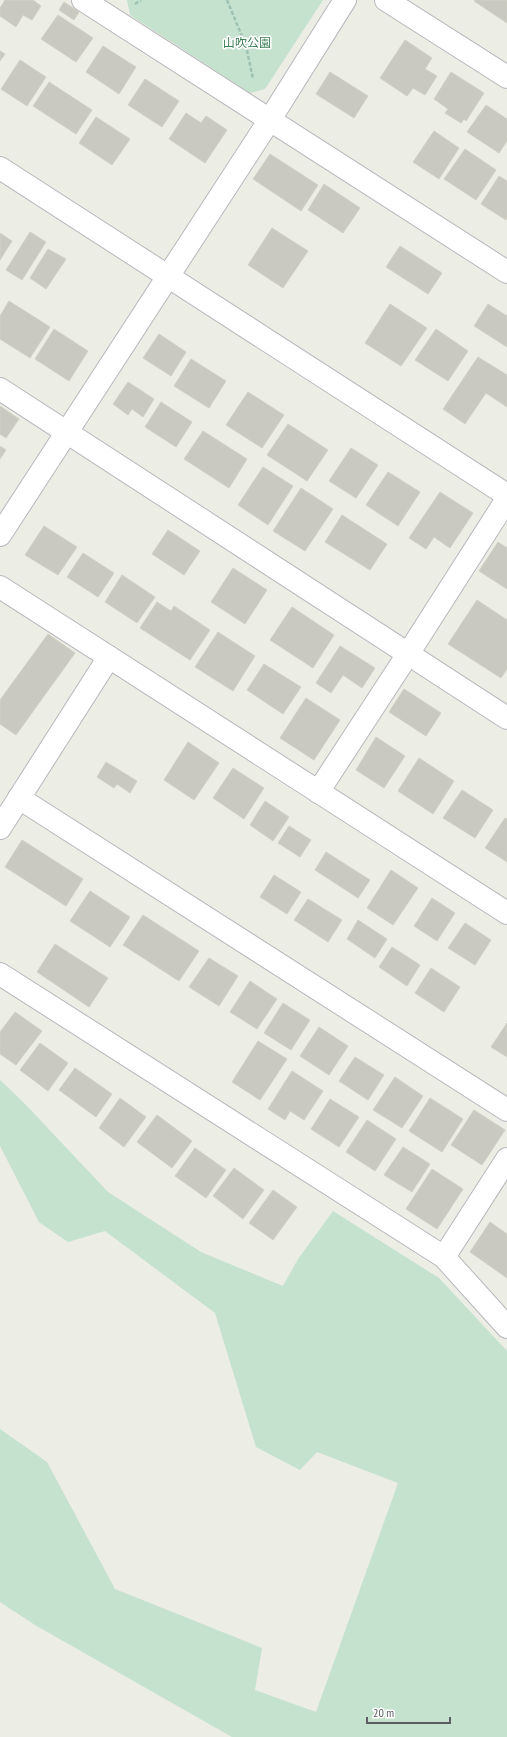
<svg xmlns="http://www.w3.org/2000/svg" width="507" height="1737" font-family="'PT Sans Narrow','Noto Sans JP',sans-serif">
<style>
.green{fill:#c4e2cd}
.building{fill:#c9c8c1;stroke:#d1d1c4}
.lines{fill:none;stroke-linecap:round;stroke-linejoin:round}
.minor-casing{stroke:#b7b7bd;stroke-width:24}
.path{stroke:#9dc2b3;stroke-width:2.5;stroke-dasharray:4 2;stroke-linecap:butt}
.minor{stroke:#fff;stroke-width:22}
.labels{text-anchor:middle;dominant-baseline:central;stroke-width:3;stroke-linejoin:round;paint-order:stroke}
.park-label{font-size:12px;fill:#3e8055;stroke:#fff}
</style>
<rect width="100%" height="100%" fill="#ecede5"/>
<g class="green">
<polygon points="127,0 323,0 265,89 250,93 130,15"/>
<polygon points="0,1080 25,1104 108,1192 201,1252 283,1286 298,1259 333,1211 439,1278 507,1351 507,1737 232,1737 35,1625 0,1602 0,1429 47,1462 115,1589 262,1648 255,1690 316,1712 398,1483 317,1452 300,1470 256,1447 215,1313 105,1231 68,1242 39,1222 0,1146"/>
</g>
<g class="building">
<polygon points="5,0 33,0 41,6 32,20 23,15 16,27 0,16 0,8"/>
<polygon points="475,0 507,0 507,23 474,1"/>
<polygon points="64,2 79,12 74,20 59,10"/>
<polygon points="58,15 93,38 76,62 41,39"/>
<polygon points="405,40 432,58 425,69 437,76 425,95 413,88 407,96 380,78"/>
<polygon points="103,46 136,67 119,94 86,72"/>
<polygon points="0,51 5,54 0,61"/>
<polygon points="20,60 46,77 27,106 1,89"/>
<polygon points="330,72 368,96 354,118 316,94"/>
<polygon points="451,72 484,93 466,121 464,119 461,123 445,113 448,109 434,99"/>
<polygon points="145,79 179,101 162,127 128,105"/>
<polygon points="49,82 92,110 76,134 33,106"/>
<polygon points="486,105 507,119 507,141 499,153 467,132"/>
<polygon points="186,113 201,123 206,116 227,130 205,163 169,139"/>
<polygon points="96,117 130,139 112,165 79,143"/>
<polygon points="434,131 459,148 439,179 413,162"/>
<polygon points="465,149 496,170 476,200 444,179"/>
<polygon points="270,154 318,185 301,211 253,179"/>
<polygon points="499,176 507,181 507,217 506,220 481,204"/>
<polygon points="324,184 360,208 343,233 308,210"/>
<polygon points="272,228 308,251 283,288 248,265"/>
<polygon points="30,232 46,242 22,280 6,270"/>
<polygon points="0,233 12,241 0,260"/>
<polygon points="400,246 442,273 428,294 386,267"/>
<polygon points="48,249 66,259 46,289 30,278"/>
<polygon points="9,301 50,327 30,358 0,339 0,316"/>
<polygon points="390,304 427,328 401,366 365,343"/>
<polygon points="488,304 507,316 507,347 474,326"/>
<polygon points="54,329 88,351 69,381 35,359"/>
<polygon points="436,329 468,351 448,381 415,360"/>
<polygon points="159,334 186,352 171,376 143,358"/>
<polygon points="478,357 507,375 507,407 486,393 465,424 443,409"/>
<polygon points="191,359 226,381 209,408 174,386"/>
<polygon points="128,382 154,399 143,417 132,409 128,415 113,404"/>
<polygon points="248,392 284,415 262,448 226,425"/>
<polygon points="161,402 192,422 176,447 145,427"/>
<polygon points="0,406 19,419 6,438 0,434"/>
<polygon points="288,424 328,450 307,481 267,455"/>
<polygon points="203,431 247,459 229,488 184,459"/>
<polygon points="0,446 6,450 0,459"/>
<polygon points="351,448 378,465 356,498 329,481"/>
<polygon points="263,467 293,486 268,525 238,505"/>
<polygon points="388,472 420,492 398,526 366,505"/>
<polygon points="301,488 333,509 305,551 273,531"/>
<polygon points="440,492 473,513 450,548 434,537 426,549 409,538"/>
<polygon points="342,515 387,544 370,570 325,542"/>
<polygon points="44,526 77,547 58,575 25,555"/>
<polygon points="168,530 200,551 184,575 152,554"/>
<polygon points="498,542 507,548 507,589 479,571"/>
<polygon points="83,553 114,573 98,597 67,577"/>
<polygon points="233,568 267,590 245,624 211,602"/>
<polygon points="122,575 155,597 137,623 105,602"/>
<polygon points="477,600 507,620 507,669 501,678 448,644"/>
<polygon points="157,602 171,611 174,606 210,630 190,660 140,628"/>
<polygon points="292,607 334,635 313,668 270,640"/>
<polygon points="218,632 255,656 233,691 195,667"/>
<polygon points="48,634 75,653 16,735 0,724 0,700"/>
<polygon points="340,646 375,668 362,688 343,675 331,693 316,683"/>
<polygon points="264,664 301,687 283,714 247,690"/>
<polygon points="404,689 441,713 426,736 389,712"/>
<polygon points="306,698 340,720 314,760 280,738"/>
<polygon points="376,737 405,756 384,788 356,770"/>
<polygon points="188,742 219,763 194,800 164,780"/>
<polygon points="419,758 454,781 433,814 398,791"/>
<polygon points="106,762 137,781 130,793 117,784 114,788 97,777"/>
<polygon points="233,768 264,788 244,819 213,798"/>
<polygon points="462,790 493,810 475,838 443,818"/>
<polygon points="265,801 289,817 273,841 250,825"/>
<polygon points="505,818 507,819 507,862 485,848"/>
<polygon points="289,826 311,840 300,857 278,843"/>
<polygon points="22,840 83,879 66,906 5,867"/>
<polygon points="326,852 370,880 358,898 315,870"/>
<polygon points="391,870 418,888 393,925 367,908"/>
<polygon points="274,875 301,892 287,914 260,897"/>
<polygon points="90,891 130,917 110,947 70,921"/>
<polygon points="432,898 455,913 437,941 414,926"/>
<polygon points="308,899 342,920 328,942 294,920"/>
<polygon points="143,915 199,951 179,981 123,945"/>
<polygon points="358,920 387,939 375,958 347,939"/>
<polygon points="465,923 491,940 475,965 448,948"/>
<polygon points="55,944 108,978 89,1007 37,972"/>
<polygon points="392,947 420,965 407,986 379,967"/>
<polygon points="209,958 238,976 219,1006 189,987"/>
<polygon points="431,968 460,987 444,1012 415,993"/>
<polygon points="250,981 277,999 257,1029 230,1012"/>
<polygon points="283,1003 310,1020 291,1050 264,1033"/>
<polygon points="15,1012 42,1031 16,1065 0,1054 0,1032"/>
<polygon points="507,1023 507,1057 491,1047"/>
<polygon points="319,1027 348,1046 329,1075 300,1056"/>
<polygon points="258,1041 287,1059 260,1100 232,1082"/>
<polygon points="40,1043 68,1063 48,1091 20,1070"/>
<polygon points="355,1057 384,1075 368,1100 339,1081"/>
<polygon points="75,1068 112,1094 96,1117 59,1090"/>
<polygon points="292,1071 323,1091 304,1120 290,1111 285,1120 268,1109"/>
<polygon points="395,1077 423,1096 402,1128 373,1110"/>
<polygon points="120,1098 146,1117 124,1147 99,1128"/>
<polygon points="430,1098 463,1119 442,1152 409,1131"/>
<polygon points="330,1099 359,1117 339,1147 311,1129"/>
<polygon points="474,1110 505,1130 482,1165 451,1145"/>
<polygon points="157,1115 192,1141 172,1168 137,1142"/>
<polygon points="367,1120 396,1139 375,1171 346,1152"/>
<polygon points="403,1147 430,1164 412,1192 384,1175"/>
<polygon points="195,1148 226,1170 206,1198 175,1176"/>
<polygon points="234,1168 264,1190 243,1219 213,1196"/>
<polygon points="432,1169 463,1189 437,1229 406,1209"/>
<polygon points="273,1190 297,1207 273,1240 249,1223"/>
<polygon points="490,1222 507,1234 507,1278 470,1252"/>
</g>
<g class="lines">
<defs>
<g id="minor">
<polyline points="83,0 507,272"/>
<polyline points="386,0 507,77"/>
<polyline points="0,168 507,495"/>
<polyline points="0,389 507,718"/>
<polyline points="0,535 269,121 345,0"/>
<polyline points="0,587 507,913"/>
<polyline points="318,792 408,654 507,499"/>
<polyline points="19,798 507,1110"/>
<polyline points="0,828 109,657"/>
<polyline points="0,974 444,1257 507,1327"/>
<polyline points="444,1257 507,1159"/>
</g>
</defs>
<use href="#minor" class="minor-casing"/>
<g class="path">
<polyline points="227,0 246,46 253,79"/>
<polyline points="135,4 141,0"/>
</g>
<use href="#minor" class="minor"/>
</g>
<g class="labels">
<g class="park-label">
<text x="247" y="42">山吹公園</text>
</g>
</g>
<path d="M367 1717v6h83v-6" fill="none" stroke="#5c5d63" stroke-width="2"/>
<text x="373" y="1717" font-size="12" fill="#5c5d63" stroke="#ffffff" stroke-width="3" paint-order="stroke">20 m</text>
</svg>
